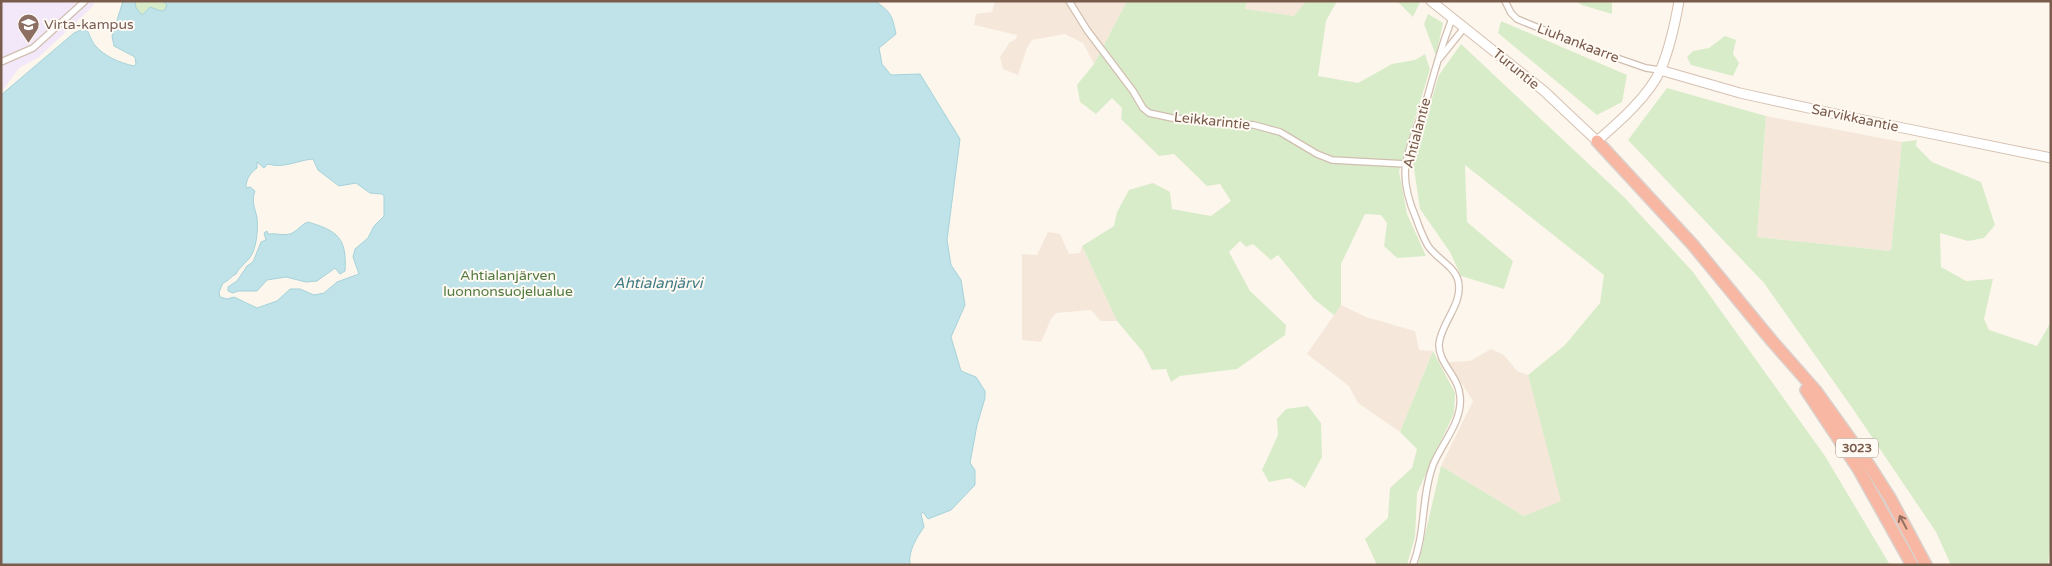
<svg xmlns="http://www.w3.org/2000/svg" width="2052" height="566" font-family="'Varela Round',sans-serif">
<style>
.residential{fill:#f5e8da}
.education{fill:#f3e8fa}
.green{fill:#d8ecc9}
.water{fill:#bfe3e8;stroke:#a5d3da;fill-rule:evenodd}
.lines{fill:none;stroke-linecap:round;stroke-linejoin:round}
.street-casing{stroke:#d1beb0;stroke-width:8}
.secondary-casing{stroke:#d6c0b0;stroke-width:11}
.highway-casing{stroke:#dad1cd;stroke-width:14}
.street{stroke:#fff;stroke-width:5.5}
.secondary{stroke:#fff;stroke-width:9}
.highway{stroke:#f7b7a3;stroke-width:11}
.oneway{stroke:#936e5e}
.labels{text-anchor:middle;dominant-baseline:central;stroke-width:4;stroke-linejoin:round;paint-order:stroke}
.shield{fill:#fffaf3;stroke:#a28b7f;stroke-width:1}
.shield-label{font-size:12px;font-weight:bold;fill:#7a5c4d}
.education-label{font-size:14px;fill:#785e54;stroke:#fffaf3;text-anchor:start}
.street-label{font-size:14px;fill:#7a5c4d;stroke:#fffaf3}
.park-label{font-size:14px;fill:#537a41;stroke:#fffaf3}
.water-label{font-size:15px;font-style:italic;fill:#437c86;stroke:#fffaf3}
</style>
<rect width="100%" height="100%" fill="#fdf6ec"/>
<g class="residential">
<polygon points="995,1 1127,1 1094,64 1083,43 1065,34 1032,40 1027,48 1018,75 1003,69 1000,57 1010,42 1016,39 1017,35 974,25 976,14 992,12"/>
<polygon points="1247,1 1306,1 1294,16 1245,9"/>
<polygon points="1766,116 1902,142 1891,251 1757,237"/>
<polygon points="1048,232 1060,234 1069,254 1080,253 1082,246 1117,321 1101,321 1091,310 1056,313 1051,319 1041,342 1022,340 1022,254 1037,255"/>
<polygon points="1341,305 1366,317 1415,331 1419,350 1433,351 1400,432 1358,403 1349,386 1307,354"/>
<polygon points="1491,349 1504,355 1517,371 1528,375 1562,501 1524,516 1441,466 1473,401 1448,362 1470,361"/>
</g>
<polygon class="education" points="1,1 95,1 92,7 39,57 19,68 2,91"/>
<g class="green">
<polygon points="135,1 162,1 167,5 166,9 161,11 147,9 142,15 136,8"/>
<polygon points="1127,1 1247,1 1245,9 1294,16 1306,1 1337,1 1326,21 1318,76 1358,83 1392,64 1415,60 1425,54 1430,69 1399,171 1407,214 1426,256 1397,258 1384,246 1387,223 1381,215 1365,214 1341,264 1341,305 1334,315 1314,299 1278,255 1271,260 1253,244 1246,247 1240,241 1229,252 1250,291 1286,325 1285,335 1237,369 1180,376 1171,382 1166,369 1152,370 1143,352 1117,321 1082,246 1114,226 1117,212 1129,190 1153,183 1170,192 1172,209 1211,216 1231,201 1220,184 1207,186 1174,154 1159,156 1121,119 1122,108 1112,98 1096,114 1080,102 1077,85 1094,64"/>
<polygon points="1397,1 1418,1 1420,2 1413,17"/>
<polygon points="1576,1 1612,1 1612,14 1582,5"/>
<polygon points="1428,14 1443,23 1436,56 1424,24"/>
<polygon points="1501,21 1627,75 1622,102 1597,115 1498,33"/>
<polygon points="1725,36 1736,40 1733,54 1739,63 1733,76 1691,65 1687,57 1693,51 1709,48"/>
<polygon points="1461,44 1624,197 1693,272 1825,456 1890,565 1418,565 1441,466 1524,516 1561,501 1528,375 1565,345 1600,303 1604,275 1465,165 1467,222 1513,261 1504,289 1461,276 1450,252 1420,209 1413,162 1439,75"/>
<polygon points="1667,88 1766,116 1757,237 1891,251 1902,142 1917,140 1916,146 1932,162 1981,182 1995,225 1984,238 1968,241 1940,233 1941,267 1966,281 1993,279 1984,319 1989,330 2037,346 2051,322 2051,539 2048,565 1951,565 1936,532 1853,409 1764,283 1628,140"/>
<polygon points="1433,351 1455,393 1454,413 1417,493 1415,537 1407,565 1377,565 1365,539 1388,518 1390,488 1412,468 1417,449 1400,432"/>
<polygon points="1308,406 1321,423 1322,457 1305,488 1290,478 1269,482 1262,470 1278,435 1277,419 1286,409"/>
</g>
<g class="water">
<path d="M123 1H135L136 8 142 15 150 7 161 11 165 10 167 5 162 1H875C891 12 892 15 896 34L879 48 882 64 891 75 920 74 960 139 947 240 951 265 961 280 965 305 951 337 961 371 976 377 985 391V398L977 425 970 463 975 470V485L951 510 928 519 923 512 921 514 924 527C917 537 908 551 910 564L913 565H1V95L74 33 81 30H87C90 35 91 40 94 44 103 56 120 63 134 66L136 64 135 57 114 46 112 36ZM313 159 318 170 339 186 356 183 370 193 382 194 384 196V216L374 226 368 238 355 249 353 257 359 274 337 282 324 293 314 295 300 289H290L277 301 257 308 234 297 227 299 220 297 219 292 223 283C229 281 231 276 236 274 241 264 251 261 254 249 257 241 258 227 257 218 255 207 251 202 255 191L250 187 246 188C246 179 250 173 257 168V162L264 168 268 164C284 169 298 160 313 159Z"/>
<path d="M308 222C338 231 347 238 345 271L340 274 335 268 317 281 306 282 286 277 267 280 257 291H238L233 293 228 291V287L237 281 247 266 253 262 261 242 266 240 264 233 267 231 268 234C277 233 287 237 294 232 299 229 302 224 308 222Z"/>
</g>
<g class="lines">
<defs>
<g id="street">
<polyline points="1069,1 1087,30 1133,91 1143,108 1149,113 1172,118 1254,125 1280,132 1317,154 1332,160 1406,164"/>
<polyline points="1505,1 1511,13 1517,19 1588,48 1646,68 1660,70"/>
<polyline points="1440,58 1464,28"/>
<polyline points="1,62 33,48 85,1"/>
<path d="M1413 565C1426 531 1421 497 1433 465 1442 443 1463 421 1460 396 1459 377 1438 363 1439 344 1441 322 1464 304 1458 280 1454 266 1436 258 1428 246 1423 237 1419 227 1416 218 1409 202 1403 181 1406 163 1410 142 1419 122 1426 102 1434 74 1441 46 1452 19"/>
</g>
<g id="secondary">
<path d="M1431 1 1544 91 1597 141C1619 122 1649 96 1661 69 1670 47 1675 24 1679 1"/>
<polyline points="1660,70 1740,93 1854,118 2051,158"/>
</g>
<g id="highway">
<polyline points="1597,141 1693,245 1772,341 1816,391 1869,465 1890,498 1926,565"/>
<polyline points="1806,390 1859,470 1912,565"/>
</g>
</defs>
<use href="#street" class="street-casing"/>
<use href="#secondary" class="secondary-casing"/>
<use href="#highway" class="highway-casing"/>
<use href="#street" class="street"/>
<use href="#secondary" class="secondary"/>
<use href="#highway" class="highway"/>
</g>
<defs><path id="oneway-shaft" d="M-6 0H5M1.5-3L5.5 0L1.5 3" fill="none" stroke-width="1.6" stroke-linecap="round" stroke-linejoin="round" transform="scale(1.25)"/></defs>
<use class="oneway" href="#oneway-shaft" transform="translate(1903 522) rotate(-118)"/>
<defs>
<symbol id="school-pin" viewBox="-11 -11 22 30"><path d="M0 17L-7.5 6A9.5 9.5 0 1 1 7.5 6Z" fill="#8d6e63" stroke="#fffaf3"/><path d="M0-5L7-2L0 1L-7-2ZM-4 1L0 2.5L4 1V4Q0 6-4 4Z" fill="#fff"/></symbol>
</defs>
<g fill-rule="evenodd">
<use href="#school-pin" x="16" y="12" width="25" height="34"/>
</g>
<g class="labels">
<rect class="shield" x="1836" y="438.5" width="42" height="19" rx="4"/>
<g class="shield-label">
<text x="1857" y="448">3023</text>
</g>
<g class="education-label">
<text x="44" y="24">Virta-kampus</text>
</g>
<g class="street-label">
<text transform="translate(1578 43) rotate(21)">Liuhankaarre</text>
<text transform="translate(1516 69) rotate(39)">Turuntie</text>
<text transform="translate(1855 118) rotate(12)">Sarvikkaantie</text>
<text transform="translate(1212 121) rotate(6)">Leikkarintie</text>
<text transform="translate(1417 133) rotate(-75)">Ahtialantie</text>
</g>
<g class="park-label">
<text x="508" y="275">Ahtialanjärven<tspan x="508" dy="16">luonnonsuojelualue</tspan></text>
</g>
<g class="water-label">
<text x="658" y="283">Ahtialanjärvi</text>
</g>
</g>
<rect width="2052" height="566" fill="none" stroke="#7a5c4d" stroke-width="5"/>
</svg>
